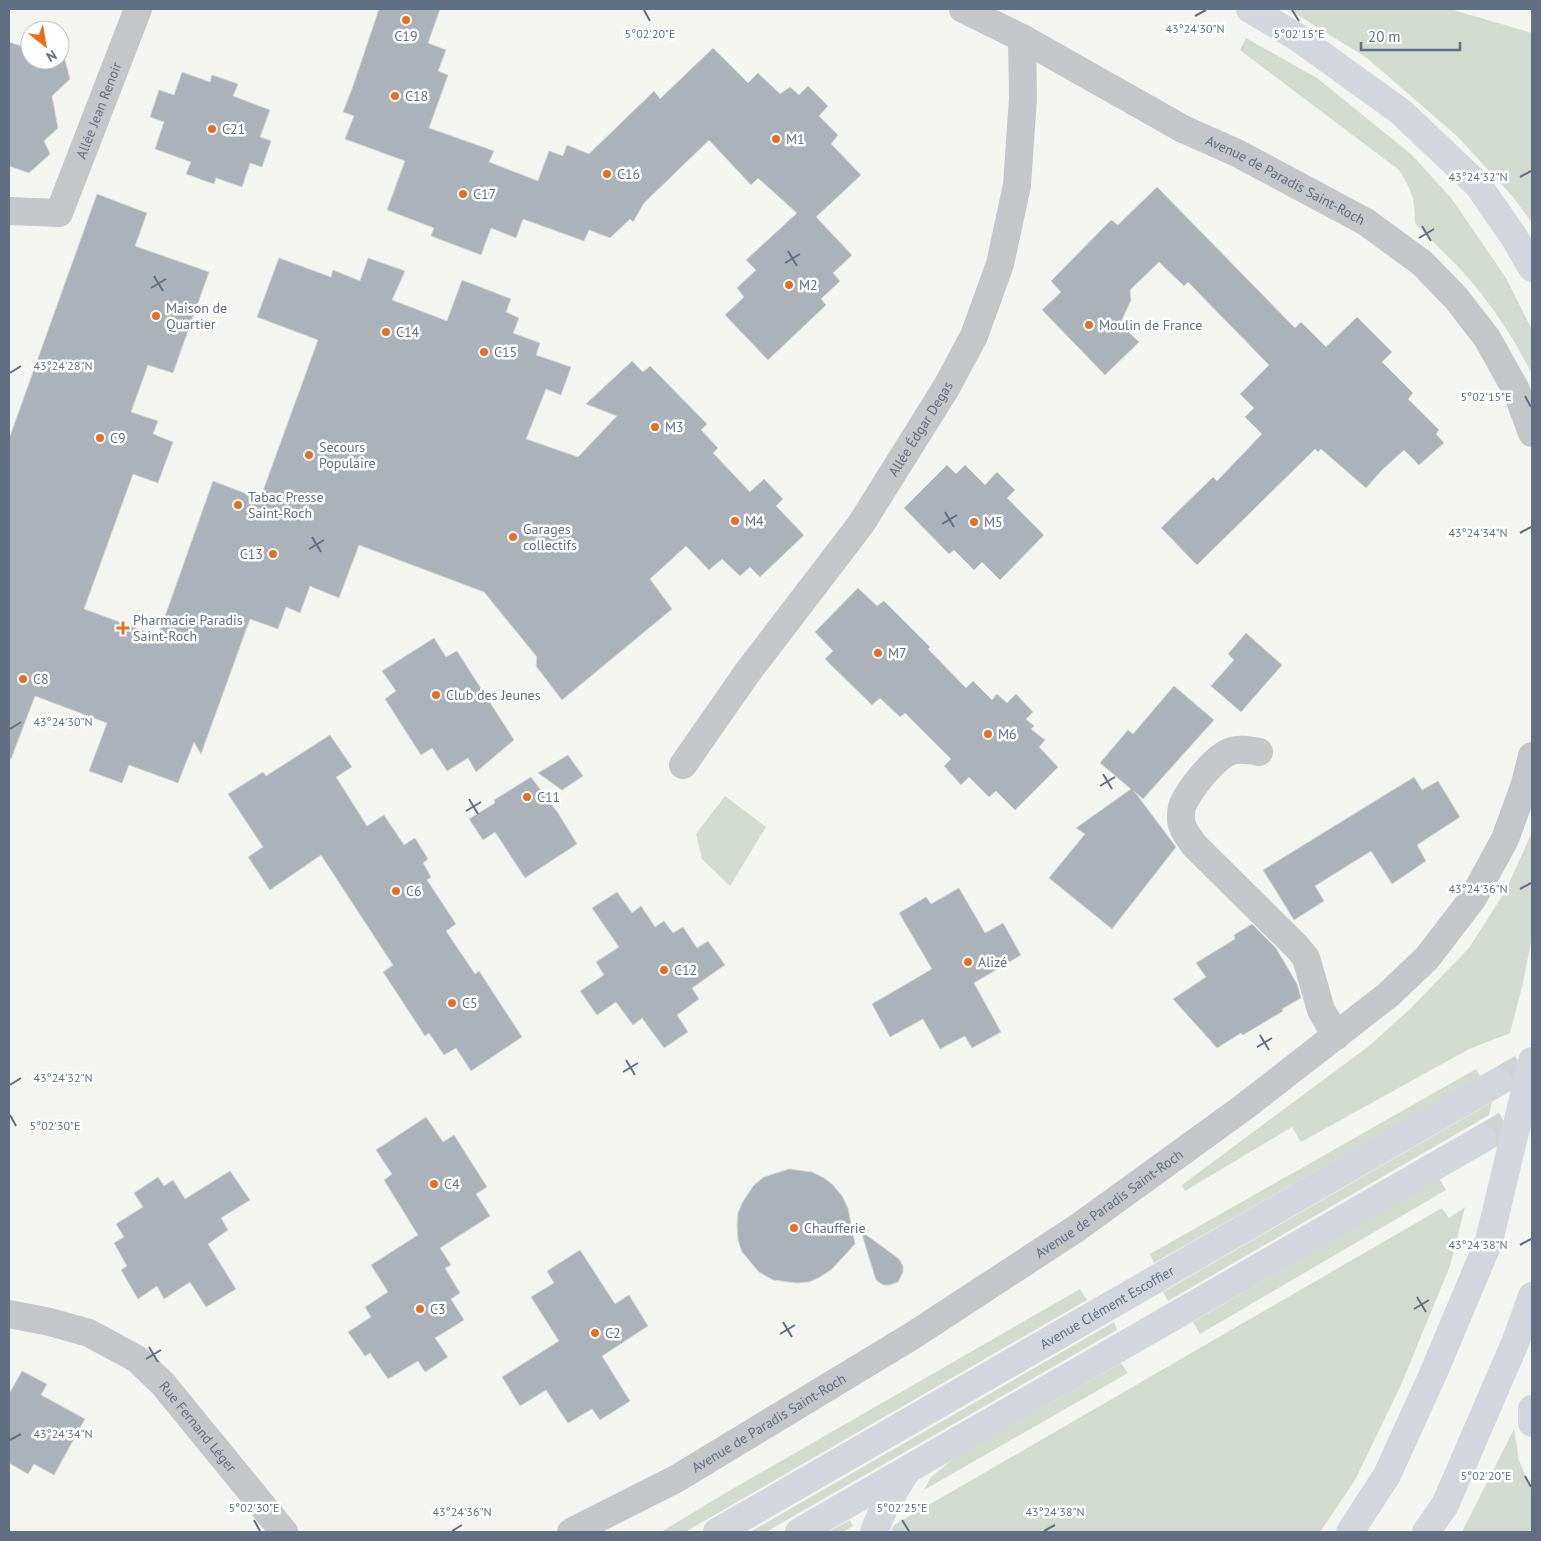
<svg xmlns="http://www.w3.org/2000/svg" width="1541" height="1541" font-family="'PT Sans',sans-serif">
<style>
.green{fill:#d3dbd1}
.building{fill:#acb2b9;stroke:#d5d5d3}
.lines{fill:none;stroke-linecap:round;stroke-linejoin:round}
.major-tunnel{stroke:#d0d2d4;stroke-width:28;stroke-dasharray:28 14;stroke-linecap:butt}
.minor{stroke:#c4c6ca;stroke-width:28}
.major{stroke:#d3d6dc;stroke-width:28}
.highway{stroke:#d3d6dc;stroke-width:28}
.ticks{fill:none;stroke:#626e82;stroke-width:2}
.poi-dot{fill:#e66f1e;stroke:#fff;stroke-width:2}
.labels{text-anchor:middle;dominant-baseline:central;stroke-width:5;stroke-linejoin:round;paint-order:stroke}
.poi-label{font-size:14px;fill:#626e82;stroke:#fff;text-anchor:start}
.street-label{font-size:14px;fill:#626e82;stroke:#fff}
.ticks-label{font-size:12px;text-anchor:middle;fill:#626e82;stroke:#fff;stroke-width:5;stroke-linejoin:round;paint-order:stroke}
</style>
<rect width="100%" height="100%" fill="#f4f4f0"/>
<g class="green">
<polygon points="1288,9 1450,9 1532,33 1532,223 1513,197 1458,137 1367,58"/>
<path d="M1246 38 1317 78 1412 155 1452 199 1506 278 1532 330V375C1518 344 1491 304 1469 279 1452 259 1432 242 1415 223 1415 198 1412 191 1399 170L1240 50Z"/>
<polygon points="725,796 766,827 730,886 702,859 696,834"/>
<polygon points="1532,832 1532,937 1523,983 1510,1033 1469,1049 1301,1142 1292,1127 1185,1191 1182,1185 1369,1046 1410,1009 1469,948 1506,890"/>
<polygon points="1476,1069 1481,1077 1154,1263 1150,1254"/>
<polygon points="1492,1102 1489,1115 1168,1301 1163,1292"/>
<polygon points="1439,1178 1446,1190 1200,1334 1193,1322"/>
<polygon points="1465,1207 1450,1266 1401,1385 1355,1480 1320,1532 891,1532 894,1525 1442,1208 1449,1218"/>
<polygon points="1080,1289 1087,1300 685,1532 661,1532 722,1495"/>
<polygon points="1114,1322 1117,1330 766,1532 750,1532"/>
<polygon points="1121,1363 1128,1373 924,1490 931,1477 953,1459"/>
<polygon points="1514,1429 1519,1460 1532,1492 1532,1532 1462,1532"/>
<polygon points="850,1520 853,1526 843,1532 828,1532"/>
</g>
<g class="building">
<polygon points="379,9 440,9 428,43 446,50 438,71 448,75 429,128 494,151 489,162 538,181 549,151 563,156 567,145 589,154 654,91 660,99 713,48 748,83 758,73 780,94 790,87 799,95 808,86 828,106 819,116 838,135 831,144 861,175 816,217 852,255 833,273 840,281 821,299 826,305 768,360 725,315 744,297 737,288 756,270 746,260 797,213 758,178 751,185 709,140 644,203 633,222 630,219 610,238 589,230 584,241 523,219 516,238 491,228 481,255 431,236 434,228 387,210 405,161 345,139 354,116 343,112 352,89"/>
<polygon points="9,42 30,49 30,60 60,60 60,59 65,60 70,79 52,96 58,128 44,141 50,154 29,173 9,166"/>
<polygon points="182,72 210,82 212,75 238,84 233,96 270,110 260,137 271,141 262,167 250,163 242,187 216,178 214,184 186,174 191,162 155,149 164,122 150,117 159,90 174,95"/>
<polygon points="1157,187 1295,328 1301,322 1326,347 1357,317 1392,352 1382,362 1413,393 1408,399 1439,430 1436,434 1444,443 1419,465 1404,450 1381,471 1366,488 1321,449 1318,452 1315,449 1197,565 1161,528 1213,477 1217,481 1262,434 1245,417 1254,408 1240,394 1269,365 1188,282 1184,286 1159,262 1130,290 1131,300 1120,324 1139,342 1105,375 1042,310 1061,292 1051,281 1111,220 1118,225"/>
<polygon points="97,194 147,213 135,246 209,272 173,373 148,365 131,412 158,421 153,434 173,442 158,483 133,474 84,609 158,636 213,481 260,499 318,340 257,317 279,258 331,277 333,270 360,281 368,258 405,271 392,300 447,321 462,280 511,299 506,312 519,318 513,333 540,343 536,355 571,367 561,395 546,389 526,439 578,457 617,416 586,404 632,361 643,372 650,366 707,424 701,430 718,448 713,453 750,492 764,479 783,499 776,506 804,535 760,577 750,567 740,576 722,559 709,570 686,546 650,579 672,609 562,700 536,666 537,657 484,592 359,545 339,598 310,586 300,613 286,607 278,629 250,619 201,754 194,742 178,783 129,765 122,783 89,771 107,723 35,696 11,759 9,759 9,439"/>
<polygon points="947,465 956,474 965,465 985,485 997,472 1015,490 1007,498 1044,535 1000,580 982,562 974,570 954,550 949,554 904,508"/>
<polygon points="858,588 877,606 884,601 930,647 928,649 966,688 973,681 992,700 997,694 1007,703 1016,694 1033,712 1026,719 1034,726 1031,729 1045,740 1039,747 1058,767 1015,810 996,791 989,797 969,777 961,785 944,766 951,759 905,713 900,717 880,698 872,705 825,659 833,651 815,632"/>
<polygon points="1246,633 1282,665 1241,712 1211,686 1234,660 1228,654"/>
<polygon points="434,638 446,657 457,651 514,740 476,772 468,758 447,771 432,748 421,755 385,699 396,691 382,671"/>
<polygon points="1174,686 1214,720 1143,799 1134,791 1176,847 1112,929 1049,878 1085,834 1076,828 1131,789 1100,763 1128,730 1133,734"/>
<polygon points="330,735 352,767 336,777 367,826 384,815 404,845 415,838 428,859 423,863 431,877 427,880 456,924 446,931 475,974 479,971 522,1037 471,1071 456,1048 444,1055 429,1033 425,1036 383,972 393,965 321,855 270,890 248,857 263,847 228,794 263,772 266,776"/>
<polygon points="568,755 583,776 562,790 538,773"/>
<polygon points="531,777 558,813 577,844 525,878 495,832 483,840 469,819 495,803 494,800"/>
<polygon points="1414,777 1422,790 1438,781 1460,817 1417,845 1426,861 1392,884 1371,851 1315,886 1324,901 1294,920 1263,870"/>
<polygon points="959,888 985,933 1003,923 1021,955 974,983 1001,1032 972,1048 965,1036 940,1049 923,1019 890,1037 872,1004 932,969 899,913 926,897 931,904"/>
<polygon points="617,892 632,913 641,906 655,927 664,921 673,933 683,927 697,948 708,941 725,965 692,988 699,999 677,1015 688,1032 664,1048 642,1018 633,1025 616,1002 597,1015 580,991 604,975 596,962 619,947 592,908"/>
<polygon points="1252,924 1276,948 1297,984 1301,998 1282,1009 1283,1011 1243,1035 1241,1033 1217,1048 1173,999 1206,977 1196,963 1235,939 1234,935"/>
<polygon points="426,1117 443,1142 454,1135 487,1187 476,1194 490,1216 440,1248 451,1265 445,1268 460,1293 451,1299 464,1320 435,1338 448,1357 425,1372 418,1361 388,1379 370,1353 365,1356 348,1332 371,1317 365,1307 388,1292 371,1265 418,1235 384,1180 392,1174 376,1150"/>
<polygon points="789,1169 812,1172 824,1178 833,1185 842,1196 848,1208 855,1244 832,1269 820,1277 809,1282 797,1283 773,1280 759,1272 742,1252 738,1240 737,1225 738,1213 742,1203 754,1185 764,1177"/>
<polygon points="230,1171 250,1200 221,1218 228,1230 208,1244 236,1289 206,1307 190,1282 164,1299 157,1286 138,1299 121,1270 127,1266 114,1243 124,1237 116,1224 143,1207 134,1193 158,1177 164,1186 173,1180 185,1199"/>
<polygon points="861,1231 899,1259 903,1266 903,1272 898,1282 890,1285 883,1285 876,1280"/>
<polygon points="580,1250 615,1304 629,1295 648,1326 602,1356 630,1401 600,1420 592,1409 568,1423 546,1390 520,1406 502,1377 559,1341 531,1297 554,1283 547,1271"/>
<polygon points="22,1371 47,1384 41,1395 85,1419 54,1475 34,1464 28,1474 9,1463 9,1394"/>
</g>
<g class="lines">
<g class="major-tunnel">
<polyline points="1498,1082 1532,1062"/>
<polyline points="1482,1139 1532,1110"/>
</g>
<g class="minor">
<path id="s1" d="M963 9 1022 38 1183 129 1237 153 1366 222 1422 263 1456 298 1487 338 1516 390 1532 433"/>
<path id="s2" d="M9 211 59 213 138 9"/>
<path d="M1259 752C1249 750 1238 748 1229 752 1213 759 1190 789 1183 804 1181 808 1181 814 1181 819 1181 828 1189 838 1195 846L1297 947 1306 958 1321 1010 1336 1036"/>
<path id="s3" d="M683 765 747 673 861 524 946 388 974 336 1000 264 1017 185 1023 98 1022 38"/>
<path id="s4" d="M9 1314 50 1322 89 1333 137 1359 163 1384 284 1532"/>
<path id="s5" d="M571 1532 676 1479 912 1336 1077 1228 1244 1107 1388 995 1427 958 1473 898 1505 839 1525 784 1532 756"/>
</g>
<g class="major">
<path id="s6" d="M717 1532 1498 1082"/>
<polyline points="799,1532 1482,1139"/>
<path d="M874 1532C881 1511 894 1491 906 1472"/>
<polyline points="1426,1532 1445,1505"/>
</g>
<g class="highway">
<polyline points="1250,9 1297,37 1401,112 1478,185 1514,237 1532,268"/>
<polyline points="1532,1409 1532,1423"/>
<polyline points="1445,1505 1515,1343 1532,1296"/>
<polyline points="1350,1532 1387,1475 1433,1374 1489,1241 1532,1061"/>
</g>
</g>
<path class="ticks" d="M644 10 650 21M1292 10 1299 21M1195 16 1206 10M1520 177 1531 171M1422 226 1431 241M1419 238 1434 229M788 251 797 266M785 263 800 254M154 276 163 291M151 288 166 279M10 373 21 366M1525 396 1531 407M945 512 954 527M942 524 957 515M1520 533 1531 527M312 537 321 552M309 549 324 540M10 729 21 722M1103 774 1112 789M1100 786 1115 777M469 799 478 814M466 811 481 802M1520 889 1531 883M1260 1035 1269 1050M1257 1047 1272 1038M626 1060 635 1075M623 1072 638 1063M10 1085 21 1078M10 1115 16 1126M1520 1245 1531 1239M1417 1297 1426 1312M1414 1309 1429 1300M783 1322 792 1337M780 1334 795 1325M149 1347 158 1362M146 1359 161 1350M10 1440 21 1434M1525 1476 1531 1487M254 1520 260 1531M902 1520 909 1531M452 1531 462 1525M1044 1531 1055 1525"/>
<g class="poi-dot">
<circle cx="406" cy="20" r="5"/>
<circle cx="395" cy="96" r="5"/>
<circle cx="212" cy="129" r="5"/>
<circle cx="776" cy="139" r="5"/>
<circle cx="607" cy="174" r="5"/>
<circle cx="463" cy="194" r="5"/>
<circle cx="789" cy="285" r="5"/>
<circle cx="156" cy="316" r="5"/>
<circle cx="1089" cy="325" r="5"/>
<circle cx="386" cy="332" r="5"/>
<circle cx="484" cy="352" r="5"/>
<circle cx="655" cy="427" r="5"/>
<circle cx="100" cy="438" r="5"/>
<circle cx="309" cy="455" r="5"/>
<circle cx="238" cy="505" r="5"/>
<circle cx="735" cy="521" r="5"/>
<circle cx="974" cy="522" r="5"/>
<circle cx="513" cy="537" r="5"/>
<circle cx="273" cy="554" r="5"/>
<path d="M120.5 620.5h5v5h5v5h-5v5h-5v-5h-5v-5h5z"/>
<circle cx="878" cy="653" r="5"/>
<circle cx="23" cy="679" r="5"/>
<circle cx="436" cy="695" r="5"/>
<circle cx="988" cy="734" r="5"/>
<circle cx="527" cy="797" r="5"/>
<circle cx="396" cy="891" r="5"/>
<circle cx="968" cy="962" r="5"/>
<circle cx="664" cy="970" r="5"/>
<circle cx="452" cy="1003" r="5"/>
<circle cx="434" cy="1184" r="5"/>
<circle cx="794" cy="1228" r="5"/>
<circle cx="420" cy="1309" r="5"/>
<circle cx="595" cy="1333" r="5"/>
</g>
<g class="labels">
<g class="poi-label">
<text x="406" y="36" text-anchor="middle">C19</text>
<text x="405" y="96">C18</text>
<text x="222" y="129">C21</text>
<text x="786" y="139">M1</text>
<text x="617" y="174">C16</text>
<text x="473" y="194">C17</text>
<text x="799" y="285">M2</text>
<text x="166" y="308">Maison de<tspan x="166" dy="16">Quartier</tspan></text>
<text x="1099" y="325">Moulin de France</text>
<text x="396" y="332">C14</text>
<text x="494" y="352">C15</text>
<text x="665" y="427">M3</text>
<text x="110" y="438">C9</text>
<text x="319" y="447">Secours<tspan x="319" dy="16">Populaire</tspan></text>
<text x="248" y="497">Tabac Presse<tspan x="248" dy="16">Saint-Roch</tspan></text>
<text x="745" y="521">M4</text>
<text x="984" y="522">M5</text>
<text x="523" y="529">Garages<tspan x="523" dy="16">collectifs</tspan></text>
<text x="263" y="554" text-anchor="end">C13</text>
<text x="133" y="620">Pharmacie Paradis<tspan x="133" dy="16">Saint-Roch</tspan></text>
<text x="888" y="653">M7</text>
<text x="33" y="679">C8</text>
<text x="446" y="695">Club des Jeunes</text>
<text x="998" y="734">M6</text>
<text x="537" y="797">C11</text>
<text x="406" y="891">C6</text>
<text x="978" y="962">Alizé</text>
<text x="674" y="970">C12</text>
<text x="462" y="1003">C5</text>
<text x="444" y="1184">C4</text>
<text x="804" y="1228">Chaufferie</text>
<text x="430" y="1309">C3</text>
<text x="605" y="1333">C2</text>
</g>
<g class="street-label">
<text stroke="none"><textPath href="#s2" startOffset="160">Allée Jean Renoir</textPath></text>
<text stroke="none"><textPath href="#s1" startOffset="365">Avenue de Paradis Saint-Roch</textPath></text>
<text stroke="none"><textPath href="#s3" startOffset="412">Allée Édgar Degas</textPath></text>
<text stroke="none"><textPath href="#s5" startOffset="631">Avenue de Paradis Saint-Roch</textPath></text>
<text stroke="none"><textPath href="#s6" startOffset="450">Avenue Clément Escoffier</textPath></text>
<text stroke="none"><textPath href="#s5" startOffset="226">Avenue de Paradis Saint-Roch</textPath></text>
<text stroke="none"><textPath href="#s4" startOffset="228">Rue Fernand Léger</textPath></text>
</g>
</g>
<g class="ticks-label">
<text x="1195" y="33">43°24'30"N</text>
<text x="650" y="38">5°02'20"E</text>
<text x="1299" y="38">5°02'15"E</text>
<text x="1478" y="181">43°24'32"N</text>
<text x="63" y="370">43°24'28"N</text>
<text x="1486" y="401">5°02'15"E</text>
<text x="1478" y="537">43°24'34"N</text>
<text x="63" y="726">43°24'30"N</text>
<text x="1478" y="893">43°24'36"N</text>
<text x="63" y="1082">43°24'32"N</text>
<text x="55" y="1130">5°02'30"E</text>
<text x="1478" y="1249">43°24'38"N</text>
<text x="63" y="1438">43°24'34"N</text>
<text x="1486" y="1480">5°02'20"E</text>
<text x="254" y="1512">5°02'30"E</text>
<text x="902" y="1512">5°02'25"E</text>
<text x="462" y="1516">43°24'36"N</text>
<text x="1055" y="1516">43°24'38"N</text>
</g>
<rect width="1541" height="1541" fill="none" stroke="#626e82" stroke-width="20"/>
<g transform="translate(45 45) rotate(149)"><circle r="24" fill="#ffffff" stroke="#c0c5cd"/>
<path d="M0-4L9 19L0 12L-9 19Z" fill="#e66f1e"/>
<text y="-8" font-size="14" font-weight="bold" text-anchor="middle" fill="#626e82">N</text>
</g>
<path d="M1361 42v8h99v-8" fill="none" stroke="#626e82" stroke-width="2.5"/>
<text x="1368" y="42" font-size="15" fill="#626e82" stroke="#ffffff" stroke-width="4" paint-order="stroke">20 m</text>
</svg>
